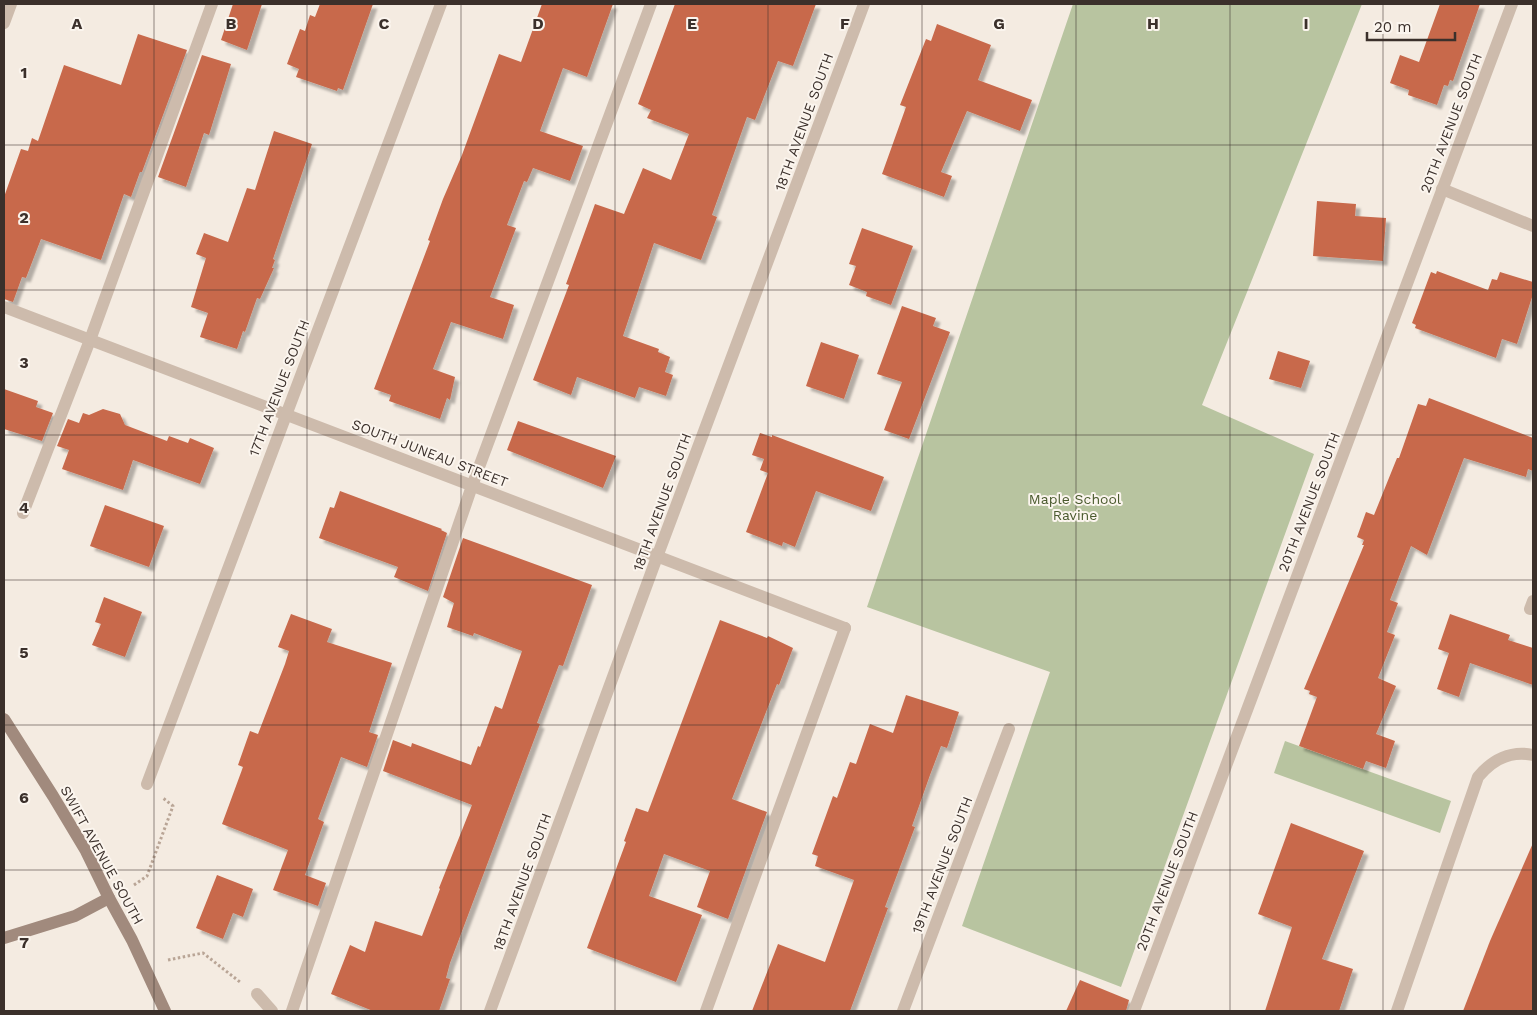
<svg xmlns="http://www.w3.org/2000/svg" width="1537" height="1015" font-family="'Work Sans',sans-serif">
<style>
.green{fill:#b8c4a0}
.building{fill:#c8694b;filter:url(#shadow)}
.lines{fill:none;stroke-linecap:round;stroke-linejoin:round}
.path{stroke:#b9a596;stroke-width:3;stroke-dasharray:2.5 2.5;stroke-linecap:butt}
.lane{stroke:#cdbbac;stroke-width:12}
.street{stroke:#cdbbac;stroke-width:12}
.secondary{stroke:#a18a7d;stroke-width:12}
.grid{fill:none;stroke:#3b302b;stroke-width:1;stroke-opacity:0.55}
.labels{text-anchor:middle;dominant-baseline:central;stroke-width:4;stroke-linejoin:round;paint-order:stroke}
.street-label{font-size:14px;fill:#3b302b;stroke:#fbf5ee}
.park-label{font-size:14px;fill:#4a5a2e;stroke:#fbf5ee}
.grid-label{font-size:16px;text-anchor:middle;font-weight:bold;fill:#3b302b;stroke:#fbf5ee;stroke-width:4;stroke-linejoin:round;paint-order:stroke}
</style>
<defs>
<filter id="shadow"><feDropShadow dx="4.5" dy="4.5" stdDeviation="1" flood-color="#0004"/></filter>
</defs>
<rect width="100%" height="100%" fill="#f4ebe1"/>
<g class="green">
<polygon points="1073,4 1362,4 1202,405 1314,454 1121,987 962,926 1050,672 867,607"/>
<polygon points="1285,741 1451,801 1440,833 1274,773"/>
</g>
<g class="building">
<polygon points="233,4 262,4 247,50 221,40"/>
<polygon points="320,4 373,4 343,90 338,88 337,91 296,77 299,69 287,64 300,29 305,31 310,15 315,17"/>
<polygon points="542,4 613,4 587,77 563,68 540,131 583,146 570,181 533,168 527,182 524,181 507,225 516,228 490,297 514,305 503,339 451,322 433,369 455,377 450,400 447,398 440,419 389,401 391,395 374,389 430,241 428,240 443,199 462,155 499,54 521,62"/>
<polygon points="675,4 816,4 793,66 778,61 755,120 747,117 712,215 717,217 701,260 654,243 623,336 659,349 658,352 670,357 665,372 673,375 666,396 639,387 635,398 577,377 571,395 533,380 569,285 566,284 595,204 624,214 643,168 671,180 689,134 647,118 651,110 638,104"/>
<polygon points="1440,4 1480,4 1453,81 1450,80 1448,86 1444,85 1437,105 1408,95 1409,90 1390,83 1400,55 1419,62"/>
<polygon points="937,24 991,45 978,80 1032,100 1020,131 967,111 941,172 952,176 944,197 882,174 906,107 900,105 926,39 931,41"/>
<polygon points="138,34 187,50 142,172 140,172 131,197 124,194 101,260 41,239 26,278 22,277 13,302 4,299 4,197 21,149 28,151 32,138 38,141 64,65 121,85"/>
<polygon points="202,55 231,64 209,135 204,133 186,187 158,177"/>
<polygon points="274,131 312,144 273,259 275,260 272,268 274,268 260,299 257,298 245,332 243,331 237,349 200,337 208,313 191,307 206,258 196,254 204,233 228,242 247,188 255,190"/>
<polygon points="1317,201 1356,204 1355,216 1386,218 1383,261 1313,256"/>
<polygon points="862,228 913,246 891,305 866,296 867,292 849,285 856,266 849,264"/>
<polygon points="1437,271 1488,290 1492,279 1497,280 1500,272 1533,282 1533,294 1517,344 1502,339 1496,358 1415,328 1416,325 1412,323 1431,272 1436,274"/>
<polygon points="902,306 936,318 933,326 950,332 909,439 884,430 902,382 877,374"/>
<polygon points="821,342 859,355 844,399 806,386"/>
<polygon points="1278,351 1310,361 1301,388 1269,379"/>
<polygon points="4,389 38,401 36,407 53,413 42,441 4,429"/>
<polygon points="1429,398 1533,438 1533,471 1528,469 1526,477 1464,458 1427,555 1411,546 1390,600 1398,603 1387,632 1395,635 1378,678 1396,686 1376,734 1395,741 1386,768 1366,761 1363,769 1299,746 1317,697 1309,694 1310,691 1304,689 1364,545 1362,545 1364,540 1357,537 1366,512 1374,515 1397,458 1399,458 1418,404 1426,406"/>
<polygon points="103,409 120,414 125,425 167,441 169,436 188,443 190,438 214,448 200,484 133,460 123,490 62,469 69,450 57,446 68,419 79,423 83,413 89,415"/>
<polygon points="518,421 616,456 603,488 507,450"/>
<polygon points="760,433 772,437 772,435 884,477 871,511 816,491 795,547 783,542 782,546 746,532 768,473 760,470 764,459 752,455"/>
<polygon points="340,491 442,529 441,530 447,533 428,591 394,577 398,567 319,538 330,507 334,508"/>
<polygon points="105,505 164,526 149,567 90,546"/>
<polygon points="463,538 592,585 563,666 559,665 537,723 540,724 450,963 446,978 450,979 439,1011 373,1011 331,994 350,945 365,952 375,921 422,936 440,889 439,888 472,805 383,771 393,740 411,747 412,743 471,765 478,746 480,747 495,706 502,709 522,651 474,633 473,636 447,627 454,603 443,597"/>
<polygon points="104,597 142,612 125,657 92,645 101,624 95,622"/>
<polygon points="291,614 332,629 327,642 392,663 369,732 378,735 367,767 341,757 318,819 324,822 305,875 326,883 318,906 273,890 288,850 222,824 243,767 238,765 250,731 258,734 285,664 289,651 278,647"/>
<polygon points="1450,614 1510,635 1508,640 1533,648 1533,685 1470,663 1459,697 1437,689 1449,653 1438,649"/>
<polygon points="720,620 767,638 768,636 793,648 779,685 777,684 732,799 767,812 728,919 697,907 710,871 664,854 649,896 702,915 676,982 587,948 626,842 624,841 636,808 648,812"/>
<polygon points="906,695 959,712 947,748 941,746 930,775 912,826 915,827 885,907 888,908 850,1011 752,1011 778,944 825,962 854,880 815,866 818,856 812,854 833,796 837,798 850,762 856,764 870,724 893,733"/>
<polygon points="1291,823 1364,851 1322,959 1353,969 1339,1011 1265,1011 1292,927 1258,914"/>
<polygon points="1533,843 1533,1011 1463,1011 1490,941"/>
<polygon points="217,875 253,889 243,917 233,913 223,939 196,928"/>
<polygon points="1080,980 1129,1000 1126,1011 1066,1011"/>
</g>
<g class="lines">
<g class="path">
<polyline points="134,885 147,876 173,806 163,798"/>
<polyline points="168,960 203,953 240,982"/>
</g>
<g class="lane">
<polyline points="23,513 90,340 212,4"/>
<polyline points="1530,609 1533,601"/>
<polyline points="292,1011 472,486 651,4"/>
<polyline points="706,1011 845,628"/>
</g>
<g class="street">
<polyline points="4,23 11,4"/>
<polyline points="1442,189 1533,226"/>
<polyline points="4,307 845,628"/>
<polyline points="147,784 441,4"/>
<polyline points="257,994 272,1011"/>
<polyline points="490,1011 657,557 864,4"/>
<polyline points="903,1011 1009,729"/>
<polyline points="1134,1011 1512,4"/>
<path d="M1397 1011 1478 777C1492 760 1511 750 1533 755"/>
</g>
<g class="secondary">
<polyline points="4,719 53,796 86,851 109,898 132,940 165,1011"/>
<polyline points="4,938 75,916 109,898"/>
</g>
</g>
<path class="grid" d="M154 4V1011M307 4V1011M461 4V1011M615 4V1011M768 4V1011M922 4V1011M1076 4V1011M1230 4V1011M1383 4V1011M4 145H1533M4 290H1533M4 435H1533M4 580H1533M4 725H1533M4 870H1533"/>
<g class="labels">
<g class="street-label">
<text transform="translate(804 122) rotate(-70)">18TH AVENUE SOUTH</text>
<text transform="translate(1451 123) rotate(-69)">20TH AVENUE SOUTH</text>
<text transform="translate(279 388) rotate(-69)">17TH AVENUE SOUTH</text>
<text transform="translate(430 453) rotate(21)">SOUTH JUNEAU STREET</text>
<text transform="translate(662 502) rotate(-70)">18TH AVENUE SOUTH</text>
<text transform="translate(1309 502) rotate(-69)">20TH AVENUE SOUTH</text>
<text transform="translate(102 855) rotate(61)">SWIFT AVENUE SOUTH</text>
<text transform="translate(942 865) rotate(-69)">19TH AVENUE SOUTH</text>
<text transform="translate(1167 881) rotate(-69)">20TH AVENUE SOUTH</text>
<text transform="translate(522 882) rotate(-70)">18TH AVENUE SOUTH</text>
</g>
<g class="park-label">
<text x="1075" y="499">Maple School<tspan x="1075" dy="16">Ravine</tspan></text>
</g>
</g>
<g class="grid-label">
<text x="77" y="29">A</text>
<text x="231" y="29">B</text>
<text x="384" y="29">C</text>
<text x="538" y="29">D</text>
<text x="692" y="29">E</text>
<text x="845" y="29">F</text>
<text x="999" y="29">G</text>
<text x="1153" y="29">H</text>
<text x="1306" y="29">I</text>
<text x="24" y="78">1</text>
<text x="24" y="223">2</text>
<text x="24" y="368">3</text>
<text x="24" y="513">4</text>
<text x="24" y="658">5</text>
<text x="24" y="803">6</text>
<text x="24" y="948">7</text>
</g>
<rect width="1537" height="1015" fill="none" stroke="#3b302b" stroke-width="10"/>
<path d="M1367 32v8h88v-8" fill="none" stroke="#3b302b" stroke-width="2.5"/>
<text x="1374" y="32" font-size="15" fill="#3b302b" stroke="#fbf5ee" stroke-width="4" paint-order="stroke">20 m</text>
</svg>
